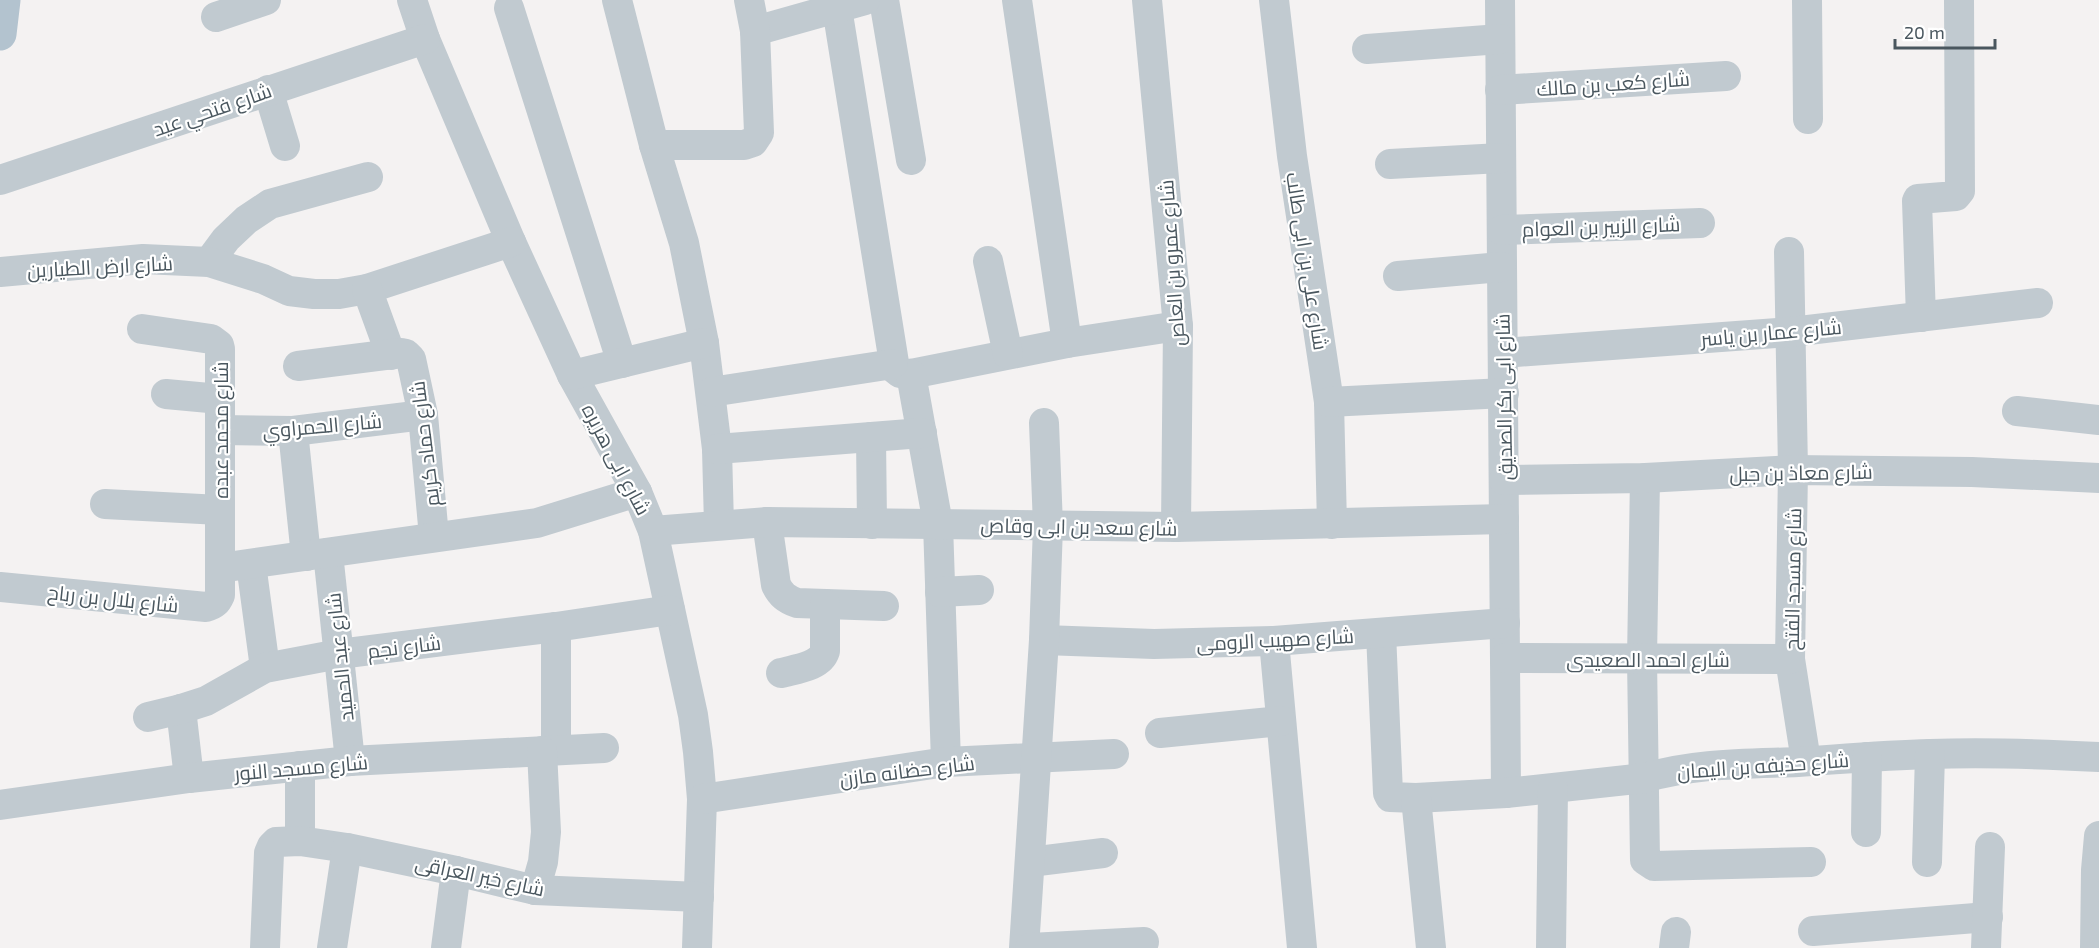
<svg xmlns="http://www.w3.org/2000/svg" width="2099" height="948" font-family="'Exo 2',Cairo,sans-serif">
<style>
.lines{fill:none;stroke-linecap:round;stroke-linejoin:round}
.minor{stroke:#c1cad0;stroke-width:30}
.primary{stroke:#b3c3cf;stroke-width:33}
.labels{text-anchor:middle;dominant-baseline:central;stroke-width:4.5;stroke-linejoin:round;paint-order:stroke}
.street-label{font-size:20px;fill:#4a575f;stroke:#fff}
</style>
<rect width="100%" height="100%" fill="#f4f2f2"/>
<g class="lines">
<g class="minor">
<polyline points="412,0 425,39 511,242 572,375 637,492 653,531 693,715 698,752 702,799 697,948"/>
<polyline points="617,0 654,145 684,243 704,343 717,449 719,525"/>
<polyline points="884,0 911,160"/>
<polyline points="1017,0 1067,343"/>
<polyline points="1147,0 1178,326 1176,527"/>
<polyline points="1274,0 1292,156 1329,402 1332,524"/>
<polyline points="1500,0 1506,793"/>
<polyline points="1807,0 1808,119"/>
<polyline points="509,8 622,363"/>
<polyline points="837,8 895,369 900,373 911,374 1067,343 1178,326"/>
<polyline points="216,17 266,0"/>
<polyline points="755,31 865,0"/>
<polyline points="1367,49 1500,39"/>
<polyline points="268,90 285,146"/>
<polyline points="1500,90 1726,76"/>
<polyline points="654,145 744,145 753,142 759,133 755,31 749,0"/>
<polyline points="1390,164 1501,158"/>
<polyline points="0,180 425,39"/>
<polyline points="1502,230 1700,223"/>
<polyline points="1789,252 1793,470 1790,659 1806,761"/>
<polyline points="988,261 1008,354"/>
<polyline points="209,262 226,239 246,220 270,204 368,177"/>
<polyline points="0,272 143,259 209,262 263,279 289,291 314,294 339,294 367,289 511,242"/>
<polyline points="1398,276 1501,267"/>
<polyline points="367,289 391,355"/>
<polyline points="1921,317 1917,201 1918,199 1956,196 1960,191 1959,0"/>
<polyline points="1503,353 1791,332 2038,303"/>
<polyline points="298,366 401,353 406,354 411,359 423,415 434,537"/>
<polyline points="911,374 938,524 946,762"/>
<polyline points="572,375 704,343"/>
<polyline points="711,392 893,364"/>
<polyline points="166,394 220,399"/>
<polyline points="1329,402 1504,393"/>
<polyline points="2017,411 2099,420"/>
<polyline points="221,430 293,431 423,415"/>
<polyline points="293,431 306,556"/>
<polyline points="871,437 872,524"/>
<polyline points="717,449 922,433"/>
<polyline points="1645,478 1642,659 1645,860 1654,866 1811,862"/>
<polyline points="1504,480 1645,478 1793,470 1972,472 2099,478"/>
<polyline points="105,504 220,510"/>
<path d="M767 522 776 585C781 595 786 599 797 603L884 606"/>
<polyline points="653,531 767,522 1176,527 1504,519"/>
<polyline points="328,553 350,761"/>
<polyline points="251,564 265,668"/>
<polyline points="220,568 537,523 637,492"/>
<path d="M0 587 206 607C214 605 217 602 220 595V349L219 345 211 339 142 329"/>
<polyline points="940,592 979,590"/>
<polyline points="556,627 556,750"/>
<path d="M1381 633 1388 793 1390 797 1416 798 1506 793 1645 778C1694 763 1747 764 1798 762 1842 759 1886 755 1930 754 1987 752 2043 754 2099 757"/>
<polyline points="1044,640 1154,644 1274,641 1505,623"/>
<polyline points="1274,641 1302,948"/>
<polyline points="1505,658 1790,659"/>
<path d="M781 673C795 669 820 667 825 651V604"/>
<polyline points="181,709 189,778"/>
<polyline points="148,717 181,709 206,701 265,668 339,654 556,627 670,610"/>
<polyline points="1160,733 1281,721"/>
<polyline points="300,766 300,841"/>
<polyline points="1416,798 1431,948"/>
<polyline points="702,799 946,762 1114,754"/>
<polyline points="0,805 189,778 350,761 604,748"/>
<polyline points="1866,832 1867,757"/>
<polyline points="1030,862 1103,853"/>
<polyline points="1927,862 1930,754"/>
<polyline points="535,890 543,862 546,832 542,751"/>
<polyline points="1813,931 1988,917"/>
<polyline points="265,948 269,853 272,846 276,842 300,841 347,848 456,871 535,890 699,897"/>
<polyline points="332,948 347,848"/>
<polyline points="446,948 456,871"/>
<polyline points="1024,948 1044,640 1048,526 1044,423"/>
<polyline points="1030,948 1144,942"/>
<polyline points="1551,948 1553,789"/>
<polyline points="1674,948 1676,932"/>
<polyline points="1986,948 1990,847"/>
<polyline points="2095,948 2096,870 2099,836"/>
</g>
<polyline class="primary" points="0,34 4,0"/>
</g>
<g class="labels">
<g class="street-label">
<text transform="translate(1613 83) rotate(-4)">شارع كعب بن مالك</text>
<text transform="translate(212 109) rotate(-19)">شارع فتحي عيد</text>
<text transform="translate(1601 226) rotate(-2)">شارع الزبير بن العوام</text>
<text transform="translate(1308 261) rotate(81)">شارع على بن ابى طالب</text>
<text transform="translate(1171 263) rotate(-94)">شارع عمرو بن العاص</text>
<text transform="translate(100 266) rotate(-3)">شارع ارض الطيارين</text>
<text transform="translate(1771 332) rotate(-5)">شارع عمار بن ياسر</text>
<text transform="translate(1503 397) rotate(-91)">شارع ابى بكر الصديق</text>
<text transform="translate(322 425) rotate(-5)">شارع الحمراوي</text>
<text transform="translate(220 430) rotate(-90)">شارع محمد عبده</text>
<text transform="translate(424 444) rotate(-97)">شارع حماد كريم</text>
<text transform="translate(617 459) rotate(62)">شارع ابى هريره</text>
<text transform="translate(1801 472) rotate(-1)">شارع معاذ بن جبل</text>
<text transform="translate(1079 526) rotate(1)">شارع سعد بن ابى وقاص</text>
<text transform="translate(1792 579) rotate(-89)">شارع مسجد الفتح</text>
<text transform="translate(113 598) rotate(6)">شارع بلال بن رباح</text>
<text transform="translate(1275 639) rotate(-3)">شارع صهيب الرومى</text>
<text transform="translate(404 646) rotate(-7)">شارع نجم</text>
<text transform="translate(339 657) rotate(-96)">شارع عبد الحميد</text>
<text x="1648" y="659">شارع احمد الصعيدى</text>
<text transform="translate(1763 765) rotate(-4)">شارع حذيفه بن اليمان</text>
<text transform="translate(301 767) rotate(-5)">شارع مسجد النور</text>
<text transform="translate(907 770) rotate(-7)">شارع حضانه مازن</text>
<text transform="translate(480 875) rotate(12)">شارع خير العراقى</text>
</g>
</g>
<path d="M1895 39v9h100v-9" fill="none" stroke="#4a575f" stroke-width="3"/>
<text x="1904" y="39" font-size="18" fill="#4a575f" stroke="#ffffff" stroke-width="4.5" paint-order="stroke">20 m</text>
</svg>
